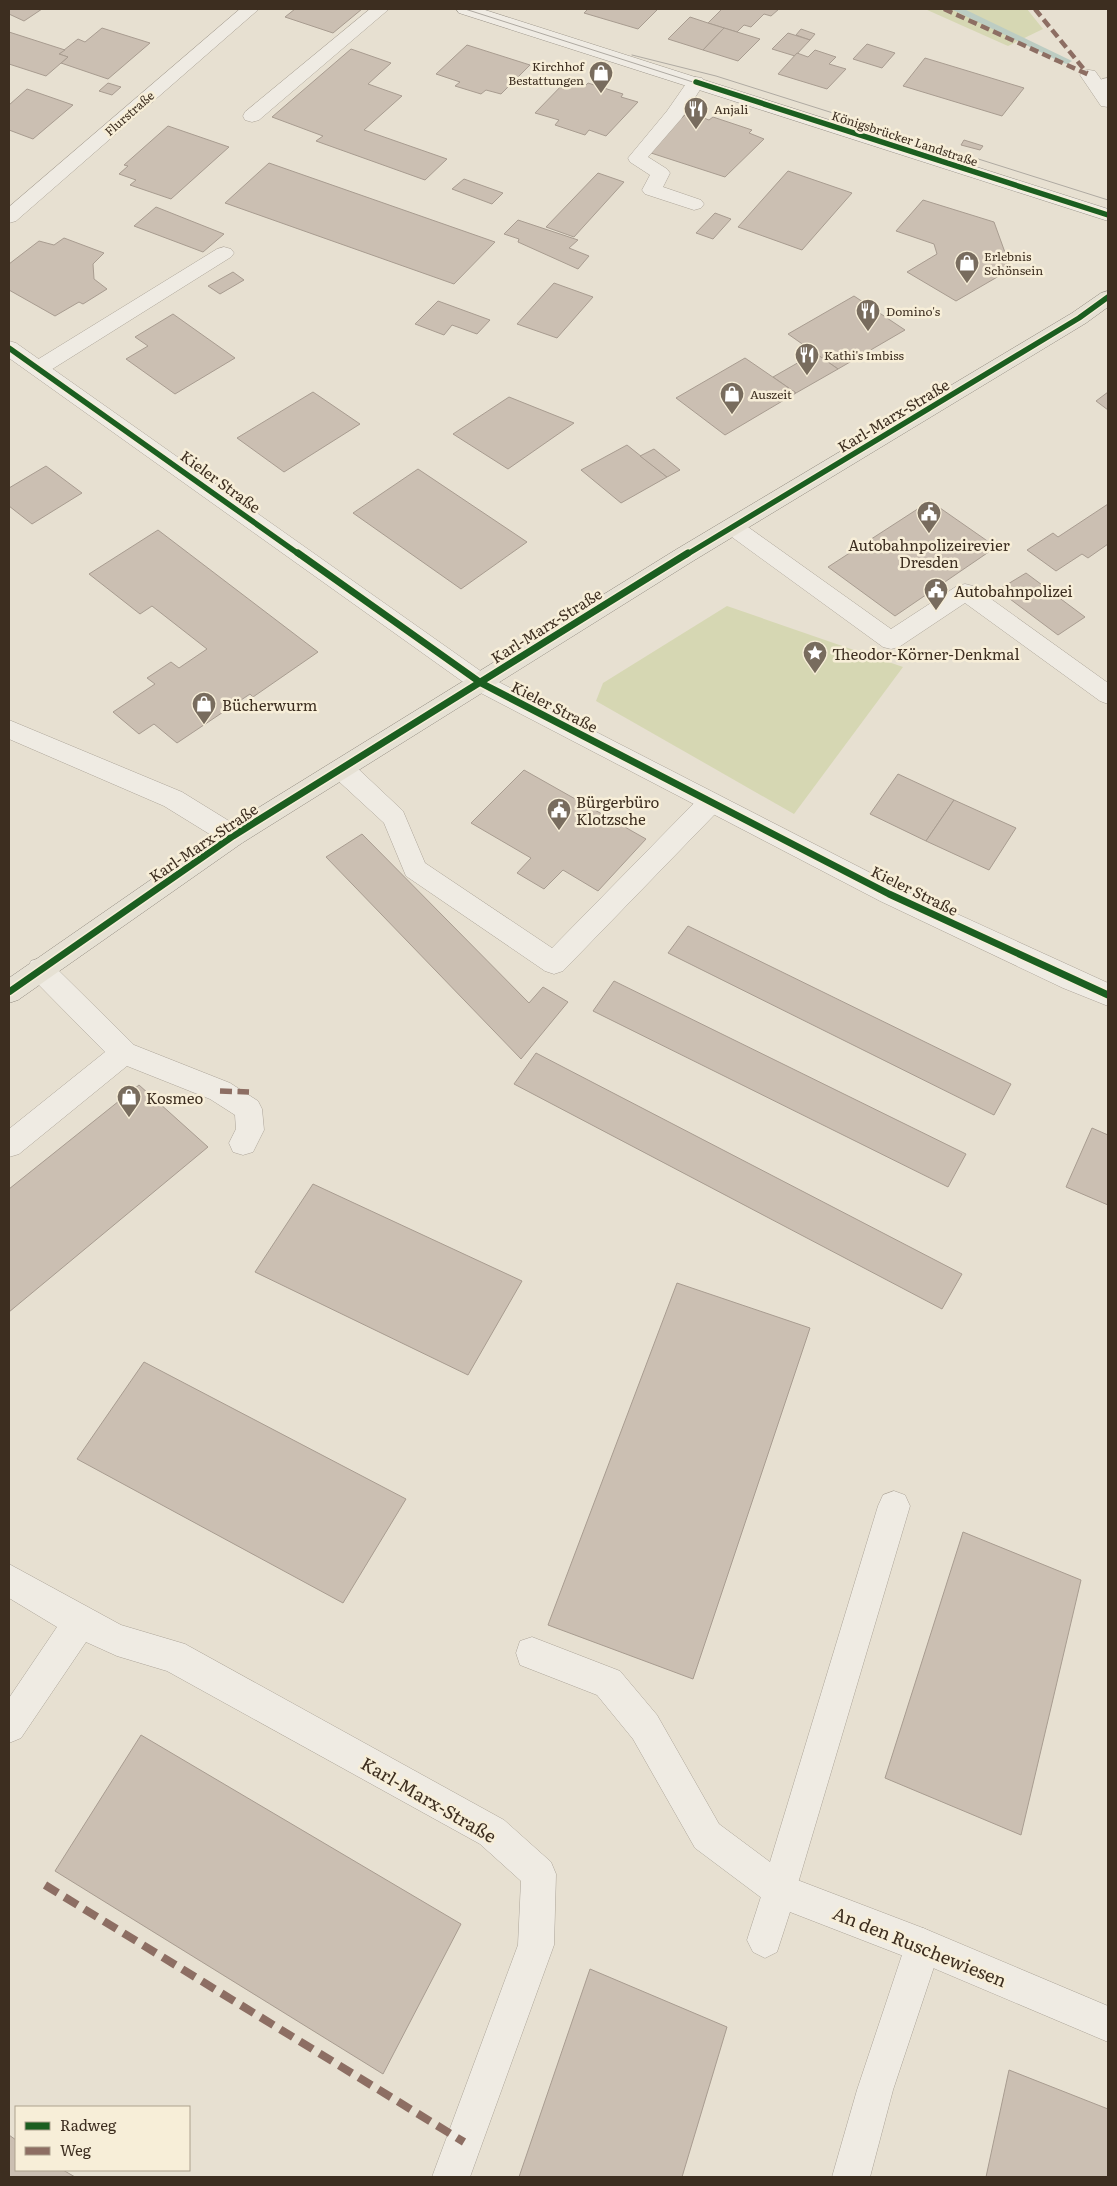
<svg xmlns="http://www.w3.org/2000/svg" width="1117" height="2186" font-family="Literata,serif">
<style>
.green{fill:#d6d7b3}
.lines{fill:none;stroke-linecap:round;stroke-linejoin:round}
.stream{fill:#bcccc2;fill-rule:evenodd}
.building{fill:#cbbfb2;stroke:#a89c90}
.lane-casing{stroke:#ada599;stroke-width:1}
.street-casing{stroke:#ada599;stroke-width:1}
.secondary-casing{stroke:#9c958a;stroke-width:1}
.primary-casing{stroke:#928b80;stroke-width:1}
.lane{fill:#efebe3;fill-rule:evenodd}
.street{fill:#efebe3;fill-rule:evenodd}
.secondary{fill:#efebe3;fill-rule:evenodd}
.primary{fill:#e6e1d4;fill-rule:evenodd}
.tram{stroke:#afaaa2;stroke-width:1}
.quiet-far2{stroke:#8d6e63;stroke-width:4.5;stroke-dasharray:9 4.5;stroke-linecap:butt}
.quiet-far1{stroke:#8d6e63;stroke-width:5.5;stroke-dasharray:12 5.5;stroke-linecap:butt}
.quiet{stroke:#8d6e63;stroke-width:8;stroke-dasharray:15 8;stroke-linecap:butt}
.cycleway-far1-casing{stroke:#f7eed8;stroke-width:8}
.cycleway-casing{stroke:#f7eed8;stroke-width:10}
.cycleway-far1{stroke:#1b5e20;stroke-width:5.5}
.cycleway{stroke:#1b5e20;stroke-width:7}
.labels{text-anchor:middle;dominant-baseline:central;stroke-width:5;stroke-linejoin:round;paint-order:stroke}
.far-poi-label{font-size:12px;fill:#3d2e20;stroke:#f7eed8;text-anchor:start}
.far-street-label{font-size:12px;fill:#3d2e20;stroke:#f7eed8}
.street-label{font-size:15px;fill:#3d2e20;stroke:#f7eed8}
.poi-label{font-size:15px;fill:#3d2e20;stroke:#f7eed8;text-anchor:start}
.near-street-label{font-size:18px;fill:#3d2e20;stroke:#f7eed8}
</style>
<rect width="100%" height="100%" fill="#e7e0d1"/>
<g class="green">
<polygon points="925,9 1027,9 1043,29 1008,46"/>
<polygon points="727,606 903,667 794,814 596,701 603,683"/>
</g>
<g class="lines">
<polygon class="stream" points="951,9 964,9 1072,61 1067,64 1063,63"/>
</g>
<g class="building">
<polygon points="9,9 42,9 24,21 9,14"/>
<polygon points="295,9 362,9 333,33 285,17"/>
<polygon points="588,9 658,9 638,29 584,13"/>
<polygon points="722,9 779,9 771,16 764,14 751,27 744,25 737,32 708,23"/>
<polygon points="690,17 708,23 724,28 703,50 668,39"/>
<polygon points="102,28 150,43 108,79 61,63 68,57 59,54 78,39 85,42"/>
<polygon points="724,28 737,32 760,39 738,61 703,50"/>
<polygon points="801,29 815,34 810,40 796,35"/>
<polygon points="9,32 65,50 59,54 68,57 46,76 9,64"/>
<polygon points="788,33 810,40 795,56 772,49"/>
<polygon points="867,44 895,53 882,68 853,59"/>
<polygon points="467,45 530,65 501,94 486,90 481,94 455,86 460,82 436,74"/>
<polygon points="351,49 391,63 368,84 402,96 364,130 447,159 425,180 316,141 323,136 272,117"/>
<polygon points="815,50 836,57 829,64 846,69 827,89 778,74 797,53 808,57"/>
<polygon points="925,58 1024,88 1002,116 903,86"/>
<polygon points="567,80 585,86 588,83 623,94 621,97 638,102 606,136 589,130 585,135 555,125 559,120 535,113"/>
<polygon points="108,83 121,87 112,95 99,91"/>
<polygon points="27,89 73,105 33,139 9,130 9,105"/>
<polygon points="688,112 709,120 713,117 752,130 749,133 764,139 725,177 648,152"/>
<polygon points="168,126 229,147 171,199 130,185 136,180 119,174 128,166 124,165"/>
<polygon points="964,140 983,146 980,150 961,145"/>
<polygon points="269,163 495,242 454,284 225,203"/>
<polygon points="788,171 852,193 802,250 738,227"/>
<polygon points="598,173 624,182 574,237 546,227"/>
<polygon points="464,179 503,193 492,204 452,189"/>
<polygon points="923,200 994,222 1011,269 956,301 907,272 937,254 934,244 896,231"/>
<polygon points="156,207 224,234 203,252 134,226"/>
<polygon points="715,213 731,219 713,239 696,233"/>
<polygon points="518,220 578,240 569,248 589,256 578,269 518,242 519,239 504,234"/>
<polygon points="64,238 104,253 93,264 94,279 107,289 83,304 79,302 55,316 9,290 9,264 39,241 54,245"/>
<polygon points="233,272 244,280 220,294 208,286"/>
<polygon points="554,283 593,297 557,338 517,324"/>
<polygon points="854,296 905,330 838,369 788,334"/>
<polygon points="438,301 490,320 477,334 452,325 444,335 415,324"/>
<polygon points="173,314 235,358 175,394 126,359 148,346 135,337"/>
<polygon points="815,353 838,369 796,393 773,377"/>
<polygon points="745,358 796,393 725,435 676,398"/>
<polygon points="313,392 360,424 284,472 237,438"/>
<polygon points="1108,392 1108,410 1096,401"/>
<polygon points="509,397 574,423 508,469 453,434"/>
<polygon points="627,445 667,477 621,503 581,470"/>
<polygon points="654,449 680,470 667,477 640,456"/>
<polygon points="46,466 82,493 32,524 9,506 9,488"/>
<polygon points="418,469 527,542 461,589 353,513"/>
<polygon points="930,501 996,547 895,616 828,567"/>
<polygon points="1108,504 1108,544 1088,558 1082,554 1056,571 1027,550 1053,533 1058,537"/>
<polygon points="158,530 318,652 253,697 250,694 177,743 154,724 139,734 113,712 155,684 147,678 171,662 179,668 207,649 152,606 140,614 89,574"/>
<polygon points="1026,573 1085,617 1058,635 998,590"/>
<polygon points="524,770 646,839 598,891 563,870 544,889 517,873 531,858 471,823"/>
<polygon points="898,774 954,800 926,841 870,814"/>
<polygon points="954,800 1016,828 989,870 926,841"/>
<polygon points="362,834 529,1003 543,987 568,1002 521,1059 326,857"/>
<polygon points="688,926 1011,1084 994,1115 668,953"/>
<polygon points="614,981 966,1154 948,1187 593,1011"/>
<polygon points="536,1053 962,1274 942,1309 514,1084"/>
<polygon points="139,1085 208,1147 9,1312 9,1189"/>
<polygon points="1092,1128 1108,1135 1108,1205 1066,1187"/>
<polygon points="313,1184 522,1281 468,1375 255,1272"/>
<polygon points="677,1283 810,1328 693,1679 548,1625"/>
<polygon points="144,1362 406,1499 343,1603 77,1459"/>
<polygon points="963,1532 1081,1580 1021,1835 885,1778"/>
<polygon points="141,1735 461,1924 383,2074 55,1871"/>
<polygon points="590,1969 727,2027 682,2177 519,2177"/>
<polygon points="1009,2070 1108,2109 1108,2177 986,2177"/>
<polygon points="9,2135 16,2140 16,2170 63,2170 75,2177 9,2177"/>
</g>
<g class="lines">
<defs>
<g id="lane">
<polygon points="370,9 389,9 259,120 252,122 245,120 243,116 245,112"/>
<polygon points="696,77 702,78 705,82 681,119 648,157 667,169 670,173 663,187 701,200 704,204 701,208 694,210 645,194 642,190 650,175 630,162 628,158 667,111 690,78"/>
<polygon points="1108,78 1108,91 1099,95 1093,93 1090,89 1102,79"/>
<polygon points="224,247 231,249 234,253 231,257 46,373 39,375 32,373 29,368 32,363 217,249"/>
<polygon points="733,519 741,522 891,629 957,586 965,584 973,586 1108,683 1108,704 1100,701 965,603 899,647 891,649 883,647 725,532 722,527 725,522"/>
<polygon points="9,720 182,792 242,829 246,836 242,843 233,846 224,843 164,806 9,739"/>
<polygon points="343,761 352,763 403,811 425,863 552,948 701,796 710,793 719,796 722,803 719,810 563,971 554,974 545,971 406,876 384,823 334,777 331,770 334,763"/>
<polygon points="40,958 49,961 134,1045 230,1083 258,1101 262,1109 264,1130 253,1152 243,1155 233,1152 229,1143 236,1129 235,1115 210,1099 127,1066 19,1154 9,1157 9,1129 105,1052 31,977 27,969 31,961"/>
<polygon points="894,1491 905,1495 910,1506 796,1890 791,1902 779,1907 767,1902 695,1848 633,1739 597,1695 520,1665 516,1653 520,1641 532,1637 620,1671 657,1715 719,1824 770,1862 878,1506 883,1495"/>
<polygon points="9,1564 121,1625 185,1644 504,1820 551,1862 556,1874 554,1945 470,2177 432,2177 518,1945 521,1881 480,1844 167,1671 117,1656 86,1642 21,1738 9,1743 9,1698 57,1627 9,1598"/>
<polygon points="923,1928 935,1934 941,1946 893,2090 870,2177 832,2177 857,2090 905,1946 911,1934"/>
</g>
<g id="street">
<polygon points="240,9 259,9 16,221 9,223 9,207"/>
<polygon points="1089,70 1095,71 1108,89 1108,107 1101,106 1080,75 1083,71"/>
<polygon points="9,341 16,343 489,677 898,887 1108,983 1108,1006 1063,988 880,901 473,689 9,358"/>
<polygon points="779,1873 923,1928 1108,2006 1108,2042 919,1962 790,1912 777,1952 765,1958 753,1952 747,1940 767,1878"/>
</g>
<polygon id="secondary" points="456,9 482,9 1108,209 1108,221 459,13"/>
<polygon id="primary" points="1108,291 1108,307 1086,323 693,561 242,843 18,1000 9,1003 9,978 224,829 677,549 1072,313 1101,293"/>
</defs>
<use href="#lane" class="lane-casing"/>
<use href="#street" class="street-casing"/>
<use href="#secondary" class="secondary-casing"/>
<use href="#primary" class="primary-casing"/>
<use href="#lane" class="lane"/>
<use href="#street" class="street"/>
<use href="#secondary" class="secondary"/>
<use href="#primary" class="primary"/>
<g class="tram">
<polyline points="465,9 1108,215"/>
<polyline points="632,55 716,76 1108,200"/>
</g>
<g class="quiet-far2">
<polyline points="944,9 1089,75"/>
<polyline points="1035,9 1087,73"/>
</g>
<polyline class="quiet-far1" points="220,1091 249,1092"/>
<polyline class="quiet" points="45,1885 464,2142"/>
<defs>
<g id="cycleway-far1">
<polyline points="696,82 1108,215"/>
<polyline points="9,348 300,555"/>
<polyline points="686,555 1079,318 1108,297"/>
</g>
<g id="cycleway">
<polyline points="298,553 481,683 889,894 1108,995"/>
<polyline points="9,992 233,836 688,553"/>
</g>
</defs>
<use href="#cycleway-far1" class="cycleway-far1-casing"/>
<use href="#cycleway" class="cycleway-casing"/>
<use href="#cycleway-far1" class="cycleway-far1"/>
<use href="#cycleway" class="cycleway"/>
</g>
<defs>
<symbol id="shop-pin" viewBox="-11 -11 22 30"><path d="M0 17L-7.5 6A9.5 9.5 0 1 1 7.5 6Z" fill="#786c5e" stroke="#f7eed8"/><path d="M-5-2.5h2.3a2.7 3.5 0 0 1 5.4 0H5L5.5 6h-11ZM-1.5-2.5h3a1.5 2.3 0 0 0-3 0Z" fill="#fff"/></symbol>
<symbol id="restaurant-pin" viewBox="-11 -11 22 30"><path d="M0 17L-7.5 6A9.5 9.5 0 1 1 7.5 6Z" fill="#786c5e" stroke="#f7eed8"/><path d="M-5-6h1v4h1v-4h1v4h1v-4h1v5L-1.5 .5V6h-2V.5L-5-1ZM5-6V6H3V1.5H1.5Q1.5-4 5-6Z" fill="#fff"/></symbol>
<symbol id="civic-pin" viewBox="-11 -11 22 30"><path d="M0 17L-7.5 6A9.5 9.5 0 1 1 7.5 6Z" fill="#786c5e" stroke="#f7eed8"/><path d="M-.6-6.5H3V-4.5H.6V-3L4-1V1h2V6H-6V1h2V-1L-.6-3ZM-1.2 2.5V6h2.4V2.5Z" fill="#fff"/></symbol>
<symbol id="sight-pin" viewBox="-11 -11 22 30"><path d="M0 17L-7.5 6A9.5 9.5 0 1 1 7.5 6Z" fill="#786c5e" stroke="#f7eed8"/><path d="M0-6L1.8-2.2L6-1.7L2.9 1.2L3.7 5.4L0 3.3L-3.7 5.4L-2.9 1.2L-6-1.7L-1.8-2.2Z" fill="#fff"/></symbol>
</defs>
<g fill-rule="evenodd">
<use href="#shop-pin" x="587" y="59" width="28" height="38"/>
<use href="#restaurant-pin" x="682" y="95" width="28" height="38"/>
<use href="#shop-pin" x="953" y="249" width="28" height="38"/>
<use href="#restaurant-pin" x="854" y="297" width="28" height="38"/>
<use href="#restaurant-pin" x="793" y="341" width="28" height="38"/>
<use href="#shop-pin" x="718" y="380" width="28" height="38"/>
<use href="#civic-pin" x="915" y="499" width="28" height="38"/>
<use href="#civic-pin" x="922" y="576" width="28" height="38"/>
<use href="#sight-pin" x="801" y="639" width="28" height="38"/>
<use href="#shop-pin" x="190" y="690" width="28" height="38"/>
<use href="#civic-pin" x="545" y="796" width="28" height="38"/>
<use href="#shop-pin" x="115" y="1083" width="28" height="38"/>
</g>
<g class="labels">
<g class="far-poi-label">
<text x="584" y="66" text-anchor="end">Kirchhof<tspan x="584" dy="14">Bestattungen</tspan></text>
<text x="714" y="109">Anjali</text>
<text x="984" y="256">Erlebnis<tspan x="984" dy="14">Schönsein</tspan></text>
<text x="886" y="311">Domino's</text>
<text x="824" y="355">Kathi's Imbiss</text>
<text x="750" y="394">Auszeit</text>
</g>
<g class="far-street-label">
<text transform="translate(129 113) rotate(-41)">Flurstraße</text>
<text transform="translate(905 138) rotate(18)">Königsbrücker Landstraße</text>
</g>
<g class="street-label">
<text transform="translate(893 415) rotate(-31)">Karl-Marx-Straße</text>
<text transform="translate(221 481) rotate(36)">Kieler Straße</text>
<text transform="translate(546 625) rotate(-32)">Karl-Marx-Straße</text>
<text transform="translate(555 706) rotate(27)">Kieler Straße</text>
<text transform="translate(203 842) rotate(-34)">Karl-Marx-Straße</text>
<text transform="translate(915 890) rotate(26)">Kieler Straße</text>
</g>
<g class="poi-label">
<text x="929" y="544" text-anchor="middle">Autobahnpolizeirevier<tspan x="929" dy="17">Dresden</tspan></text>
<text x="954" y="590">Autobahnpolizei</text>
<text x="832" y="653">Theodor-Körner-Denkmal</text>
<text x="222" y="704">Bücherwurm</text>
<text x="576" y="801">Bürgerbüro<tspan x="576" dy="17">Klotzsche</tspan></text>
<text x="146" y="1097">Kosmeo</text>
</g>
<g class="near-street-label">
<text transform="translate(429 1799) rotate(30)">Karl-Marx-Straße</text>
<text transform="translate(920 1946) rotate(22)">An den Ruschewiesen</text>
</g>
</g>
<rect width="1117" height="2186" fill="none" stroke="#3d2e20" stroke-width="20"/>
<rect x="15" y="2106" width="175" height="65" fill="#f7eed8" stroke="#ada18e"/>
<rect x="25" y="2122" width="25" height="8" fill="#1b5e20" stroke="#ada18e"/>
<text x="60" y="2131" font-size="15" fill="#3d2e20">Radweg</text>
<rect x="25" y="2147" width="25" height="8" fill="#8d6e63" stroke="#ada18e"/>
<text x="60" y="2156" font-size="15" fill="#3d2e20">Weg</text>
</svg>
